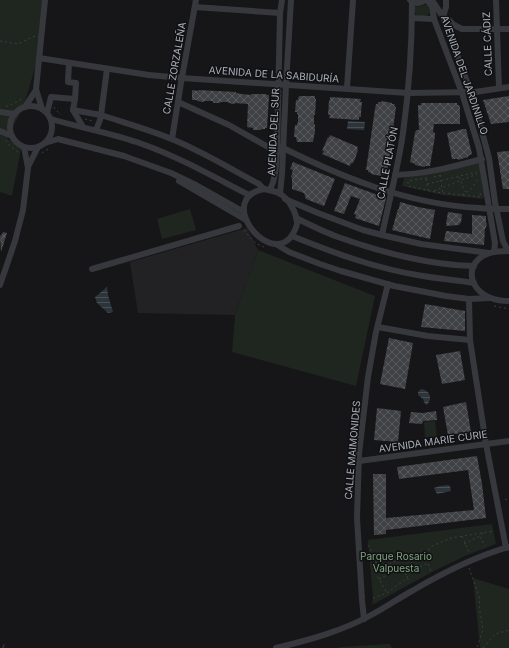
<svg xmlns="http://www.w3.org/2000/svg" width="509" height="648" font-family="Inter,sans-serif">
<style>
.built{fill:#222225}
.green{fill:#1e261f}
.water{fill:url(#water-rules)}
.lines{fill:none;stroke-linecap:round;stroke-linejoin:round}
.stream{stroke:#2c353c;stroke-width:1.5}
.building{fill:url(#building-cross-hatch)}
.path{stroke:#3d3f44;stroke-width:1;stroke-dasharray:2 3;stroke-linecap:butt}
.minor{stroke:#37383d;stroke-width:6}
.labels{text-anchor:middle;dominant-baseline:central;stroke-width:3;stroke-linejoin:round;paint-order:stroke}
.street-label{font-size:10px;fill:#a8adb8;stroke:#111113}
.park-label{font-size:10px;fill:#7fa381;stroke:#111113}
</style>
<defs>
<pattern id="water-rules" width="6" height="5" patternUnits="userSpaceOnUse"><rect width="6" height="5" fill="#2c353c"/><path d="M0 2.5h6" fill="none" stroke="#485056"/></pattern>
<pattern id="building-cross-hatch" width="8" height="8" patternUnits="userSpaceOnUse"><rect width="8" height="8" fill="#404145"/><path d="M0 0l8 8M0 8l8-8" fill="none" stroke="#595a5e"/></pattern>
</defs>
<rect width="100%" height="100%" fill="#161618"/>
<polygon class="built" points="247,228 258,250 235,315 138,313 130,262"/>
<g class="green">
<polygon points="0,0 45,0 40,51 24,105 7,139 22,144 12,196 0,192"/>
<path d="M427 4 429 6 430 13C422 20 413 17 414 6 419 7 422 6 427 4Z"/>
<polygon points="479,162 484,197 482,199 443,195 402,186 404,178 441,172"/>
<polygon points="190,209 196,230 162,239 157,219"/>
<polygon points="258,250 375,296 356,386 232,352 235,315"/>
<polygon points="435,421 437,437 425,437 424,422"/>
<polygon points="492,524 496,544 465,556 434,571 372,605 373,598 368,540"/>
<polygon points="473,578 509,589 509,648 480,648"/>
<polygon points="390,644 392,648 338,648 340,647"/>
</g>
<g class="water">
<polygon points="348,121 365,122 364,130 347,129"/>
<polygon points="107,287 108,295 113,312 108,313 97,303 95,297"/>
<path d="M421 389C430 390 433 398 427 405L425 404 423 399 418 395V392Z"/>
<polygon points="448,485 450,486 451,491 437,494 434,488 440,486"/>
</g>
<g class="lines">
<polyline class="stream" points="3,648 4,645"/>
</g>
<g class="building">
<polygon points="192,90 198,91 198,90 236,92 236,93 242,94 251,95 251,94 266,94 266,95 269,95 267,128 265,128 265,129 262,129 261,130 253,130 253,128 247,127 248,104 235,103 235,104 228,103 228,102 220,102 220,103 213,103 213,101 204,101 204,102 197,101 197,100 192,100"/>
<polygon points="299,96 315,96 315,99 316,99 315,115 314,115 314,124 315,124 315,131 313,142 297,142 296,137 294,137 295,125 297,125 297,123 298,123 298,114 297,114 297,112 295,112 296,100 298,100"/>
<polygon points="509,96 509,122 491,124 483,100"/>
<polygon points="330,97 361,99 360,102 362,102 361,112 361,117 359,117 359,120 329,118 330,115 328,115 329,100 330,100"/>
<polygon points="382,101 392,103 392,104 395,104 394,106 396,107 388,167 386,173 384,173 384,175 381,174 381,176 371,174 371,173 368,172 368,170 366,170 375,109 376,104 378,104 378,102 381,102"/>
<polygon points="421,103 457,103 457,105 459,105 460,108 460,124 434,124 433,132 435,133 435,136 430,166 425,166 425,167 415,165 415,164 410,162 415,133 416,130 419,130 418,108 418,105 421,105"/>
<polygon points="463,129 466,129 472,154 468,156 468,157 458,160 458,159 452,159 447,133"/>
<polygon points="330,135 358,147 357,149 358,150 355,159 352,164 351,163 350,166 322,154 324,151 322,151 328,137 329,138"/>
<polygon points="509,151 509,189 503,189 497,152"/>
<polygon points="293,162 335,179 324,206 306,199 304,193 292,189 292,178 291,177 293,170 290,169"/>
<polygon points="345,183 386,198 379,226 355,218 356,215 354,214 360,199 351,196 344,214 334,211"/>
<polygon points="400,202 418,207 435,210 430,239 392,230 398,209 399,209"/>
<polygon points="448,212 462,214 461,223 460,223 459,225 446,226 447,224 446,224"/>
<polygon points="472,215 486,216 486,223 487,223 486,228 485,228 484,245 444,241 446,231 472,234"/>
<polygon points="3,232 7,233 1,252 0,235 1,236"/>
<polygon points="425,304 465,311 465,331 421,327"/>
<polygon points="389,338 413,343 405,389 380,384"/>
<polygon points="460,351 465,380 442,384 436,355"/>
<polygon points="466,402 471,432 448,435 443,407"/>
<polygon points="377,408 401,411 398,442 374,440"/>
<polygon points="436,411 437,420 423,421 422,424 409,423 411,412 423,413"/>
<polygon points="477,456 482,484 486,518 386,530 386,534 374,535 373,474 386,474 386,518 474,510 468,470 399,479 397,467"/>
</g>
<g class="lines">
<g class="path">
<polyline points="0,41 18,44 35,36"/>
<polyline points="6,106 9,106 23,98"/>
<polyline points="54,107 55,109 61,115"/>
<polyline points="85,119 93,121"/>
<polyline points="6,140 9,145 19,153"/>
<polyline points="42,153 50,148"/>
<polyline points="440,175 443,195"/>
<polyline points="434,177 443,175"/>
<polyline points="459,177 465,192"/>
<polyline points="427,178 408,181 408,186 435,192 481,197 480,193"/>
<polyline points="426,179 428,190"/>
<polyline points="427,184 477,172"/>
<polyline points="434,191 477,174"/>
<polyline points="462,195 471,189 478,179"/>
<path d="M244 230C249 237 255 244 264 247"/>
<polyline points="494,306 509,309"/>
<polyline points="505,499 509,501"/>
<polyline points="483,533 480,536 485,546"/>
<polyline points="462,536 469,552"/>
<polyline points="464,544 480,536"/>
<path d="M368 545 377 562 393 554C398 564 407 572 409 583"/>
<polyline points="424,555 431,571"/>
<polyline points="377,562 371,565 387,593"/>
<polyline points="469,568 479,596 480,612 483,629 477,648"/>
<polyline points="376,571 396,561"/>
<polyline points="411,571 426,564"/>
<polyline points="379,579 419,559"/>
<polyline points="373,598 387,593 402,582 407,577 421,558 432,546 451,538 494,531"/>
<polyline points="483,648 495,634 509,630"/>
</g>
<g class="minor">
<path d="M410 0C415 4 420 4 425 0"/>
<polyline points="427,0 432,6 434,19 462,93 479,148 495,243 494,252"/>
<polyline points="432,0 443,17 473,98 489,158 495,202 503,241 508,251"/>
<polyline points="446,0 446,7 443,17 449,20 454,25 462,29 509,29"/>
<polyline points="496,0 499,88"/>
<polyline points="195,7 280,13"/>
<polyline points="412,18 434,19"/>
<polyline points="39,58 149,75 182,78 408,93 475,92 509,87"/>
<polyline points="347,88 353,0"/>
<polyline points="75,99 73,110 83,127"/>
<polyline points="178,102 229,125 277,152"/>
<circle cx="31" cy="127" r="21"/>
<polyline points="25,107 36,90"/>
<polyline points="42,109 36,89 45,0"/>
<polyline points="73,110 101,115 107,69"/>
<polyline points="0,112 15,114"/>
<polyline points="47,113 51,97 75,99 76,83 68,82 69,63"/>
<path d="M51 119C81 128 112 133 142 144 179 157 214 177 249 195"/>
<path d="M96 130 100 120 101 115C125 123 150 130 174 140 203 152 231 169 259 184L264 189"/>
<polyline points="0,131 12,136"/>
<polyline points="172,139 181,83 196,0"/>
<polyline points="45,143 58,139 124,156 171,173 196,185 244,212"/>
<path d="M277 145C341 177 406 204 479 208 489 209 499 209 509 209"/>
<polyline points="28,167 38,147"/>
<path d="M395 175C425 174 453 167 482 159"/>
<polyline points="179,181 246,220"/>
<path d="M264 189C269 190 274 191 279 193 289 199 297 213 297 224 296 229 293 234 290 238 266 264 216 198 264 189Z"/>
<path d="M270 190C276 178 276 165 277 152L280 13 282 0"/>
<polyline points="280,194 282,174 286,85 291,0"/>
<polyline points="285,199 318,213 363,230 382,235 421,244 489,253"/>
<path d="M296 218C310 225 324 232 338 237 380 252 430 265 474 266"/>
<path d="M382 235C389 201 398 168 403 133 409 90 412 45 412 2"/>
<path d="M292 236C334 253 377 269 423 276 440 279 457 280 474 283"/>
<polyline points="276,244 289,252 320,264 341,271 394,286 446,296 469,299 490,298"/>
<path d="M509 251C503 251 496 251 490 253 464 261 467 289 491 298 496 300 503 301 509 301"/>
<polyline points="92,269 239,226"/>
<polyline points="0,285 15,241 23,210 28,168 24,147"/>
<polyline points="469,299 470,340 486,444 506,548"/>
<polyline points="378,327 428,336 470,340"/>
<polyline points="359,461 509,441"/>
<polyline points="364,619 362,600 357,518 359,454 368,377 376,332 388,284"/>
<path d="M276 648C309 640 343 631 373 614 386 607 399 598 412 591 441 574 477 556 509 547"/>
</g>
</g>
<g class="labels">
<g class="street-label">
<text transform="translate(487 44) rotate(-92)">CALLE CÁDIZ</text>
<text transform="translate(174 68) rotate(-80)">CALLE ZORZALEÑA</text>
<text transform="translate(274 74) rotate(4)">AVENIDA DE LA SABIDURÍA</text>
<text transform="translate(465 75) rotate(71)">AVENIDA DEL JARDINILLO</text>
<text transform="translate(273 132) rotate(-87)">AVENIDA DEL SUR</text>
<text transform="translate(387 163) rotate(-79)">CALLE PLATÓN</text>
<text transform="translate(433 441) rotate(-8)">AVENIDA MARIE CURIE</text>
<text transform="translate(352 450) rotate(-85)">CALLE MAIMONIDES</text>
</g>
<g class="park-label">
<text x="396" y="556">Parque Rosario<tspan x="396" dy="12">Valpuesta</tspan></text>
</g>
</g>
</svg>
